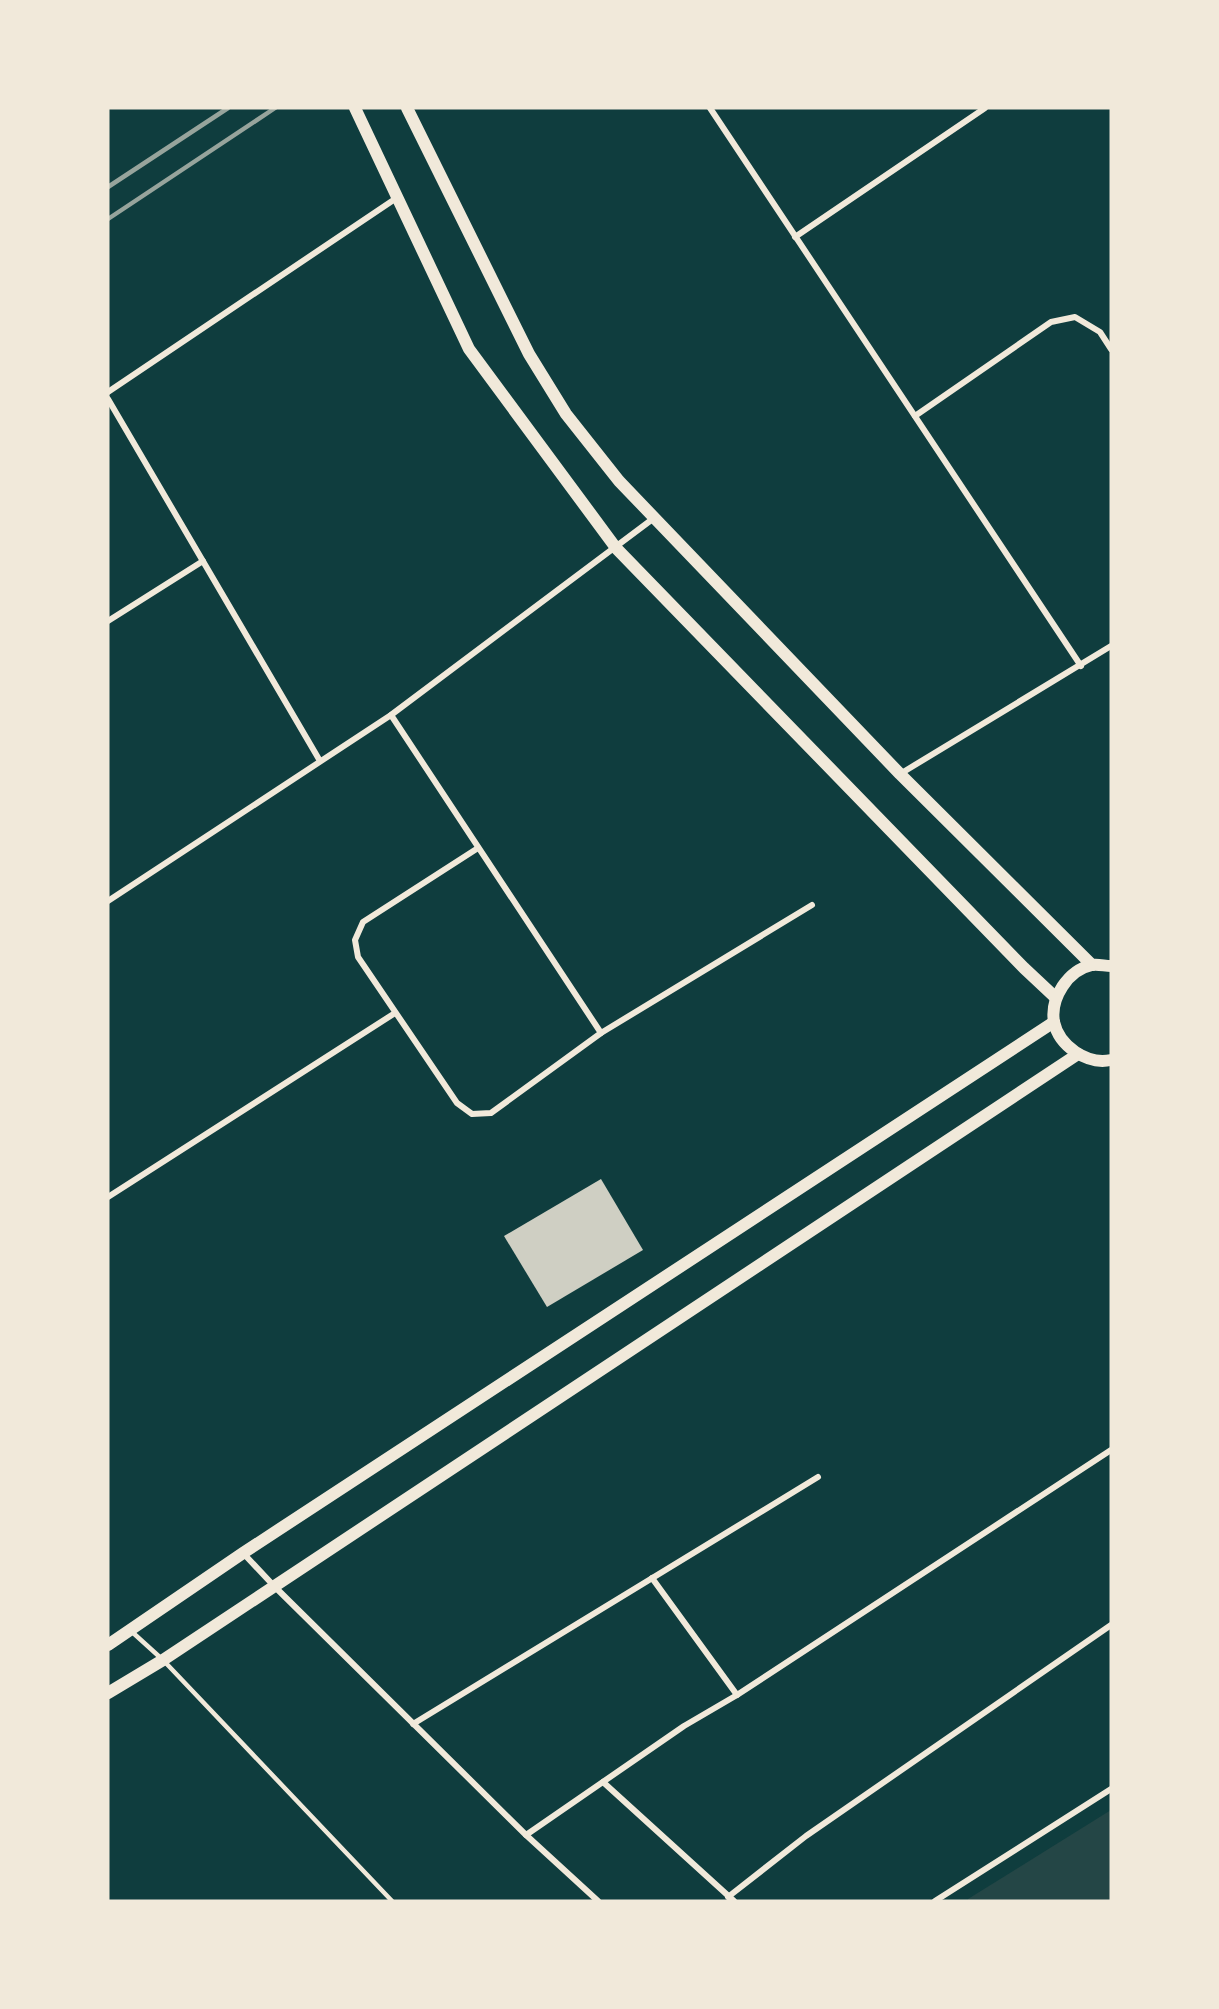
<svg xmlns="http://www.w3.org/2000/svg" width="1219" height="2009" font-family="Montserrat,sans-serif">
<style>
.green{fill:#244646}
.building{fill:#cfcfc3}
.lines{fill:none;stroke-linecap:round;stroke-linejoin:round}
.service{stroke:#f1e9da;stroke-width:4.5}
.minor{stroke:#f1e9da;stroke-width:6}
.secondary{stroke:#f1e9da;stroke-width:12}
.rail{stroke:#97a49c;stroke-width:4.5}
</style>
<rect width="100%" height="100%" fill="#0f3d3e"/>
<polygon class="green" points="1111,1810 1111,1901 968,1901 968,1899"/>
<polygon class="building" points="601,1179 643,1250 547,1307 504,1236"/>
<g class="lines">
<polyline class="service" points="131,1631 163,1660 392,1901"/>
<g class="minor">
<polyline points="710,108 1081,666"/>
<polyline points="795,237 985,108"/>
<polyline points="108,392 398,197"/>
<polyline points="108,399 320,761"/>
<polyline points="915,416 1051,322 1075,317 1100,332 1111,349"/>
<polyline points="108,621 203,561"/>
<polyline points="391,715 601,1033"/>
<polyline points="900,774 1111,646"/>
<polyline points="478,848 363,922 355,940 358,957 457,1103 472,1114 491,1113 601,1033 812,905"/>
<polyline points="108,901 391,715 654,518"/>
<polyline points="108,1197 395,1013"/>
<polyline points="243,1553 274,1586 526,1835 598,1901"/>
<polyline points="652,1578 737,1695"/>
<polyline points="413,1724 818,1477"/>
<polyline points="603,1782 734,1901"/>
<polyline points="526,1835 684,1726 737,1695 1111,1450"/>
<polyline points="728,1897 806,1836 1111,1625"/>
<polyline points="935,1901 1111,1789"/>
</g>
<g class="secondary">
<polyline points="355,108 469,349 616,548 1024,968 1056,998"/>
<polyline points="407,108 529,354 566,414 619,481 900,774 1092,965"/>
<path d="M1111 966C1105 966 1098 964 1092 965 1068 970 1050 998 1054 1022 1059 1046 1087 1065 1111 1060"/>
<polyline points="108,1645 243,1553 1054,1022"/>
<polyline points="108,1693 163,1660 1078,1054"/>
</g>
<g class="rail">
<polyline points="108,187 228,108"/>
<polyline points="108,219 275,108"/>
</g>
</g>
<rect width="1219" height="2009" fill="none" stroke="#f1e9da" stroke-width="219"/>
</svg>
